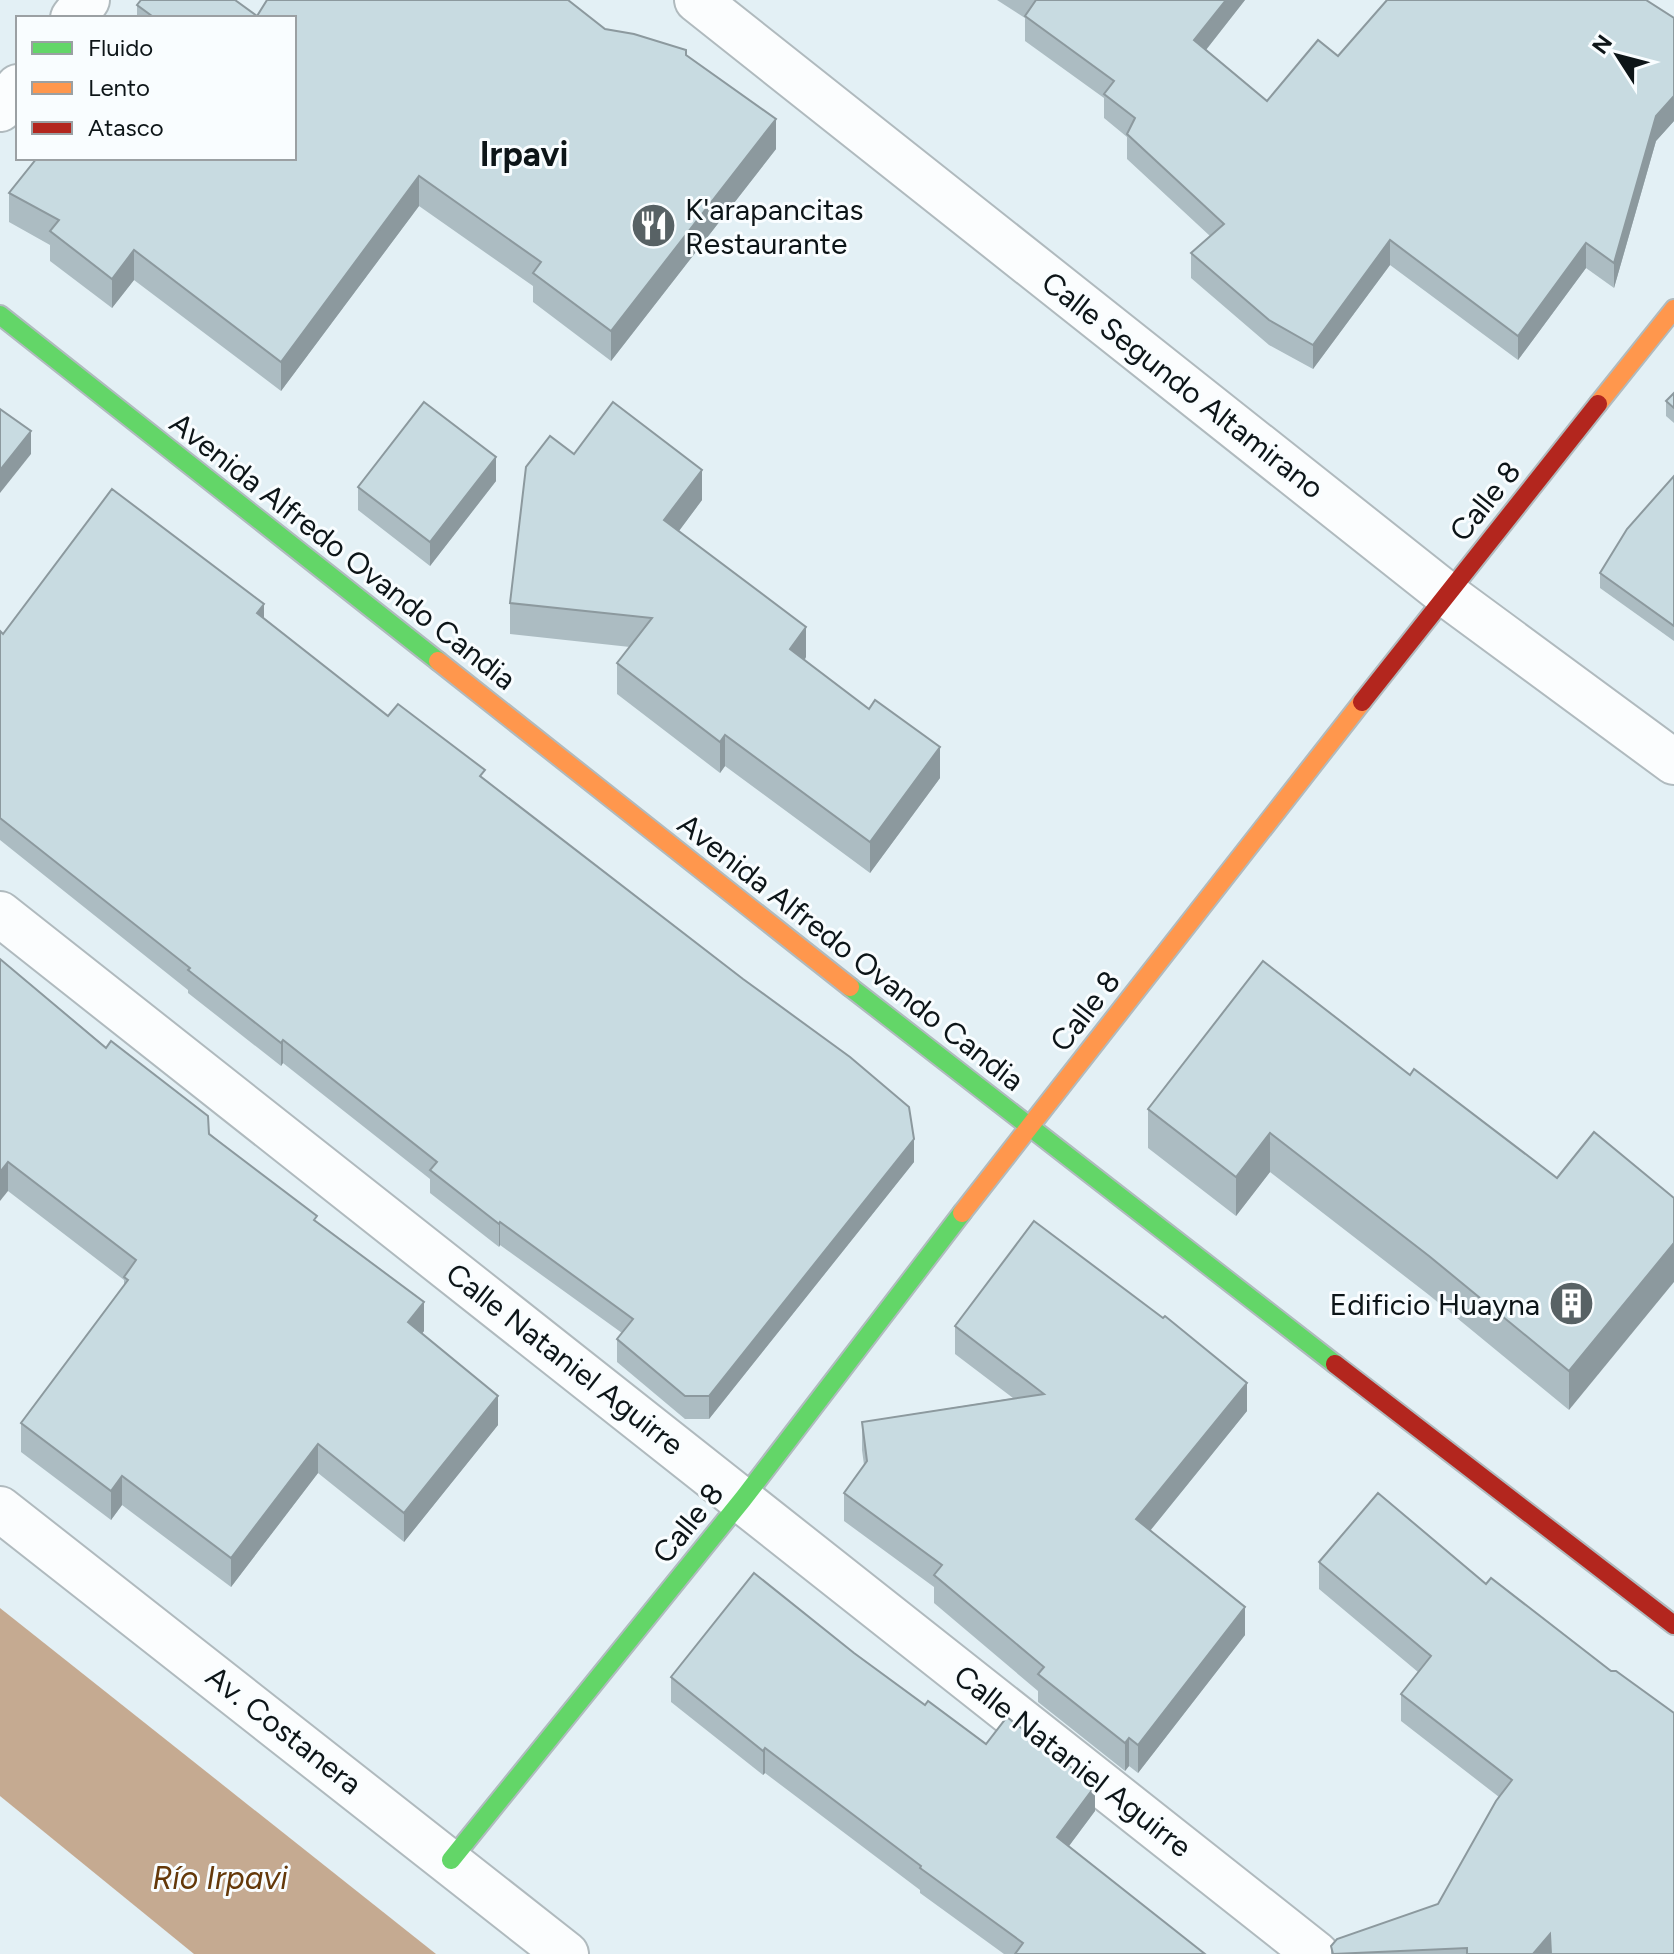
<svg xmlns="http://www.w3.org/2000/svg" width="1674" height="1954" font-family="Figtree,sans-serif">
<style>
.water{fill:#c5aa91}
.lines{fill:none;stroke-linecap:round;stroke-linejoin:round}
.street-casing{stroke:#b0babe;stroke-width:48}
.fast-casing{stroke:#b0babe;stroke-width:22}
.slow-casing{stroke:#b0babe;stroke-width:22}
.jam-casing{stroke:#b0babe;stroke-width:22}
.street{stroke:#fbfdfe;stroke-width:44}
.fast{stroke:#63d668;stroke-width:18}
.slow{stroke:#ff974d;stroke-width:18}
.jam{stroke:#b3261e;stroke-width:18}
.wall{fill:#acbcc2}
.shaded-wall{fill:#8c999e}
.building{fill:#c8dbe1;stroke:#8c999e;stroke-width:2}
.labels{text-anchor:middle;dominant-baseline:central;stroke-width:6;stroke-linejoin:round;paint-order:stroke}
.poi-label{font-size:30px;fill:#0d1518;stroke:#f9fdff;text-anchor:start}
.street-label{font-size:30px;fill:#0d1518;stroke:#f9fdff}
.water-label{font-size:32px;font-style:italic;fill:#643809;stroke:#f9fdff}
.quarter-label{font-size:34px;font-weight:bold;fill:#0d1518;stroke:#f9fdff}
</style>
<rect width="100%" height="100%" fill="#e3f0f5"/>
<polygon class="water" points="0,1608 436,1954 194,1954 0,1796"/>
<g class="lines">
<defs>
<g id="street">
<polyline points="697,0 1446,594 1674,762"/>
<polyline points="73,18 87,0"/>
<polyline points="0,109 18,87"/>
<polyline points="0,914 1316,1954"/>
<polyline points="0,1509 566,1954"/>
</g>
<g id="fast">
<polyline points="0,315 438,661"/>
<polyline points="850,987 1335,1364"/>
<polyline points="451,1860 743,1499 962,1213"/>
</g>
<g id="slow">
<polyline points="1598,404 1674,309"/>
<polyline points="438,661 850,987"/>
<polyline points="962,1213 1362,702"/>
</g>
<g id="jam">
<polyline points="1362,702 1598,404"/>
<polyline points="1335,1364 1674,1625"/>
</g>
</defs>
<use href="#street" class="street-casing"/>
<use href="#fast" class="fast-casing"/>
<use href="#slow" class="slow-casing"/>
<use href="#jam" class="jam-casing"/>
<use href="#street" class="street"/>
<use href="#fast" class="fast"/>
<use href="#slow" class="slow"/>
<use href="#jam" class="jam"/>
</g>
<g class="wall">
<polygon points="997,0 1245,0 1206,50 1267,101 1338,56 1674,18 1674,121 1656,141 1614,288 1586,268 1518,360 1390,265 1313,369 1269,345 1191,278 1191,253 1210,236 1127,159 1127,137 1104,118 1104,98 1025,41 1025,18"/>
<polygon points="137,5 257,16 605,29 686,55 776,149 611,361 533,302 533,286 419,206 281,391 134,280 112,308 50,261 50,245 9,222 9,193 294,18 137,18"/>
<polygon points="1674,393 1674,423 1666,416 1666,401"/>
<polygon points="574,454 702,500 679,531 806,657 805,660 940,778 870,873 725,766 720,773 617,694 617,663 630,647 510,634 510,603"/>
<polygon points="1674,476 1674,641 1600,588 1600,573"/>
<polygon points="496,481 430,566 358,510 358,487"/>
<polygon points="264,618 388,716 485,780 914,1162 709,1419 685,1419 617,1362 617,1339 622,1333 500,1245 499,1247 430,1193 430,1179 283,1063 281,1066 188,993 188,990 0,840 0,631 3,634"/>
<polygon points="0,959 317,1222 424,1331 422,1333 498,1425 404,1542 318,1473 231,1587 122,1505 111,1520 21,1452 21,1423 124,1286 124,1280 8,1191"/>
<polygon points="1410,1075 1557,1178 1594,1132 1569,1410 1429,1295 1270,1172 1236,1216 1148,1148 1148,1109"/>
<polygon points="955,1326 1247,1411 1150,1531 1245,1635 1138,1773 1129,1766 1125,1771 1038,1702 1038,1691 934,1603 934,1587 844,1521 844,1493 864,1465 862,1450 862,1422 1013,1398 955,1354"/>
<polygon points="1378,1493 1674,1954 1331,1954 1331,1946 1438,1904 1499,1797 1401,1721 1401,1694 1418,1672 1319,1589 1319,1562"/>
<polygon points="854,1653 925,1705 1095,1811 1069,1846 1205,1954 1004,1954 920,1893 920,1890 765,1773 763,1775 671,1702 671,1677"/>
</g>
<g class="shaded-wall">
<polygon points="1226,0 1245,0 1194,65 1194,40"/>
<polygon points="1674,96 1674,121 1656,141 1614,288 1614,263 1656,116"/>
<polygon points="776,119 776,149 611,361 611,331"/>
<polygon points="419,176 419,206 281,391 281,362"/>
<polygon points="1390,240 1390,265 1313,369 1313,345"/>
<polygon points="1586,243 1586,268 1518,360 1518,336"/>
<polygon points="134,250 134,280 112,308 112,279"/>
<polygon points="31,431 31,454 0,493 0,470"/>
<polygon points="496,457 496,481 430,566 430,542"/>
<polygon points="702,470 702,500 664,551 664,520"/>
<polygon points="264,604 264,627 257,613"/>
<polygon points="806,627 806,657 790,679 790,649"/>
<polygon points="725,735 725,766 720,773 720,742"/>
<polygon points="940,747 940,778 870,873 870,842"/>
<polygon points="283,1040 283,1063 281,1066 281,1043"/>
<polygon points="1270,1133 1270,1172 1236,1216 1236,1177"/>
<polygon points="914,1139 914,1162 709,1419 709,1396"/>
<polygon points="8,1162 8,1191 0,1201 0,1172"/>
<polygon points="500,1222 500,1245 499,1247 499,1224"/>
<polygon points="1674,1243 1674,1282 1569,1410 1569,1371"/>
<polygon points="424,1302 424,1331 408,1351 408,1322"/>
<polygon points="1247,1383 1247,1411 1136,1548 1136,1519"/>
<polygon points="498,1396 498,1425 404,1542 404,1513"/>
<polygon points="318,1444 318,1473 231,1587 231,1558"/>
<polygon points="122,1476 122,1505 111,1520 111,1491"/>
<polygon points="1245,1607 1245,1635 1138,1773 1138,1745"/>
<polygon points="1129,1738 1129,1766 1125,1771 1125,1743"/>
<polygon points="765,1748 765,1773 763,1775 763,1751"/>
<polygon points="1095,1786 1095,1811 1057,1862 1057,1837"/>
<polygon points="1550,1934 1550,1954 1533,1954"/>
</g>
<g class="building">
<polygon points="141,0 235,0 257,16 267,0 568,0 605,29 634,34 686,50 686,55 776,119 611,331 533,273 541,262 419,176 281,362 134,250 112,279 50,231 59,220 9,193 37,158 294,158 294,18 151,18 152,16 137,5"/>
<polygon points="1036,0 1226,0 1194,40 1267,101 1318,40 1338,56 1387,0 1646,0 1674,18 1674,96 1656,116 1614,263 1586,243 1518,336 1390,240 1313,345 1269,320 1191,253 1224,224 1127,134 1135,118 1104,94 1114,81 1025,16"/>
<polygon points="1674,393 1674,408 1666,401"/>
<polygon points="424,402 496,457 430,542 358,487"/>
<polygon points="613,402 702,470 664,520 806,627 790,649 869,709 875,700 940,747 870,842 725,735 720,742 617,663 652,618 510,603 526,467 550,436 574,454"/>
<polygon points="0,409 31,431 0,470"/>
<polygon points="1674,476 1674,626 1600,573 1627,529"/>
<polygon points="112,489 264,604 257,613 388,716 398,704 485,770 480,776 743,979 850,1057 909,1107 914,1139 709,1396 685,1396 617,1339 633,1319 500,1222 499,1224 430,1170 437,1162 283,1040 281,1043 188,970 190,968 0,818 0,631 3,634"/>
<polygon points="0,959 106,1048 111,1041 208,1116 209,1134 317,1216 314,1220 424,1302 408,1322 498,1396 404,1513 318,1444 231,1558 122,1476 111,1491 21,1423 128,1280 124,1277 136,1260 8,1162 0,1172"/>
<polygon points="1263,961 1410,1075 1414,1069 1557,1178 1594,1132 1674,1198 1674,1243 1569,1371 1429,1256 1270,1133 1236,1177 1148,1109"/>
<polygon points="1034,1221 1163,1318 1165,1316 1247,1383 1136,1519 1245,1607 1138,1745 1129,1738 1125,1743 1038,1674 1044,1667 934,1575 942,1565 844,1493 867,1461 862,1422 1044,1394 955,1326"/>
<polygon points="1378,1493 1486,1584 1491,1578 1611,1671 1616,1671 1674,1713 1674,1954 1551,1954 1550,1934 1533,1954 1467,1954 1467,1948 1333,1954 1331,1946 1337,1939 1438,1904 1496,1801 1512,1780 1401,1694 1431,1656 1319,1562"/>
<polygon points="754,1573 854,1653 925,1705 928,1701 986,1744 1007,1717 1095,1786 1057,1837 1205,1954 1015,1954 1023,1943 920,1868 921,1866 765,1748 763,1751 671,1677"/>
</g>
<defs>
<symbol id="restaurant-disc" viewBox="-11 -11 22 22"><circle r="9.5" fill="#586265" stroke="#f9fdff"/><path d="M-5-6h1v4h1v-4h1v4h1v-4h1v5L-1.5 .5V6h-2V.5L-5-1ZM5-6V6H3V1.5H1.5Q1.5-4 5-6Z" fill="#fff"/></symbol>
<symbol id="building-disc" viewBox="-11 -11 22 22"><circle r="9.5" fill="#586265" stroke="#f9fdff"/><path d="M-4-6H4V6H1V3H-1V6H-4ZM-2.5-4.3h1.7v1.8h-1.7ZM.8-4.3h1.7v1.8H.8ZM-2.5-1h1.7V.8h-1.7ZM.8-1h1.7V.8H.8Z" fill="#fff"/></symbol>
</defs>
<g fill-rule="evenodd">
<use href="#restaurant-disc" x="628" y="200" width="51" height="51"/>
<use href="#building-disc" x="1546" y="1278" width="51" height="51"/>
</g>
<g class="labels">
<g class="poi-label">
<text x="685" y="209">K'arapancitas<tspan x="685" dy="34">Restaurante</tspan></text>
<text x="1540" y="1304" text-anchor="end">Edificio Huayna</text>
</g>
<g class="street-label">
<text transform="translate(1183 385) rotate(38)">Calle Segundo Altamirano</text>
<text transform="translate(1485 501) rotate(-51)">Calle 8</text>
<text transform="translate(343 551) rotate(38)">Avenida Alfredo Ovando Candia</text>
<text transform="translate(851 952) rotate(38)">Avenida Alfredo Ovando Candia</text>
<text transform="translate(1085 1011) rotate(-52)">Calle 8</text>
<text transform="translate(565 1359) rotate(38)">Calle Nataniel Aguirre</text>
<text transform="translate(688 1523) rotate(-51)">Calle 8</text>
<text transform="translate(284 1730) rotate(38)">Av. Costanera</text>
<text transform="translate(1073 1761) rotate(38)">Calle Nataniel Aguirre</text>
</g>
<g class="water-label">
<text x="220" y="1878">Río Irpavi</text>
</g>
<g class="quarter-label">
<text x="524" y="154">Irpavi</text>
</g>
</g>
<rect x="16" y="16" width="280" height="144" fill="#f9fdff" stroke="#9ba0a3" stroke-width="2"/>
<rect x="32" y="42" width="40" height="12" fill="#63d668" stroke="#9ba0a3" stroke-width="2"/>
<text x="88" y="56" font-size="24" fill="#0d1518">Fluido</text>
<rect x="32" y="82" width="40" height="12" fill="#ff974d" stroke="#9ba0a3" stroke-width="2"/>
<text x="88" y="96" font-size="24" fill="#0d1518">Lento</text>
<rect x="32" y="122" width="40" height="12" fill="#b3261e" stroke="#9ba0a3" stroke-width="2"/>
<text x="88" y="136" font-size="24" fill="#0d1518">Atasco</text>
<g transform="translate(1618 56) rotate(306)" stroke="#f9fdff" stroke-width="6" paint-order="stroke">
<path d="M0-6L14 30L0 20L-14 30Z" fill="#0d1518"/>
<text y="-12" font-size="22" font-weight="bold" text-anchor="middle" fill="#0d1518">N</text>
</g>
</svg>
